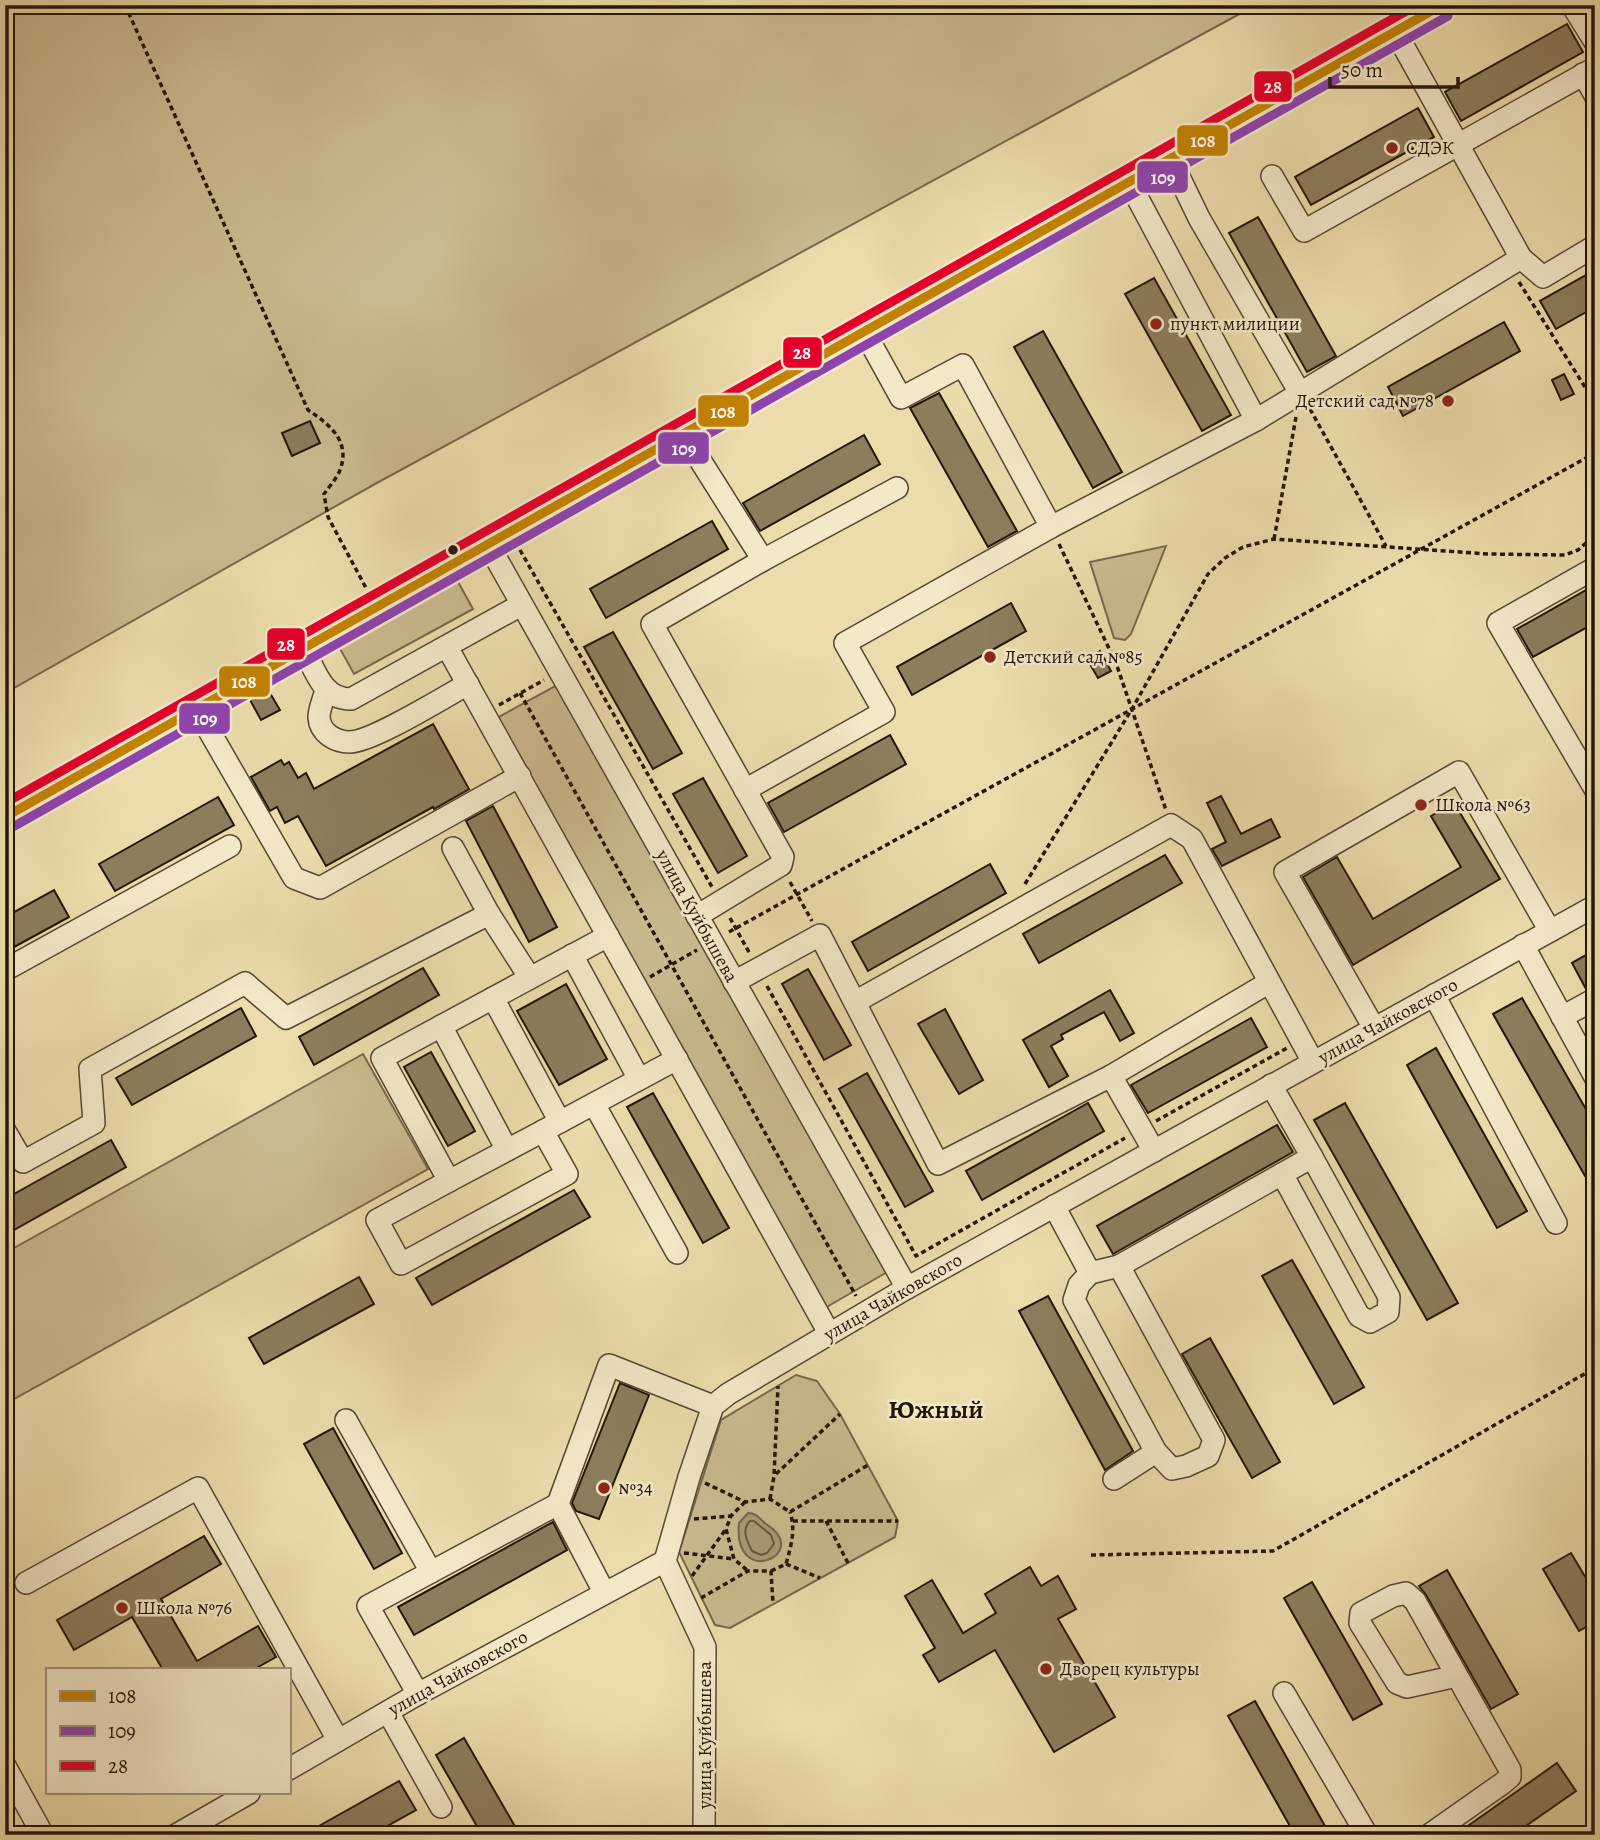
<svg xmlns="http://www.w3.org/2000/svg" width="1600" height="1840" font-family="Alegreya,serif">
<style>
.green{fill:#caba8f;stroke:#76684c;stroke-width:2}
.water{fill:#a89974;stroke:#736549;stroke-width:2}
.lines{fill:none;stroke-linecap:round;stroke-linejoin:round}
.shore{stroke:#66583e;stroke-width:2}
.building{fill:#8c7d5d;stroke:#231609;stroke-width:2}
.minor-casing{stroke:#554832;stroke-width:24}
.major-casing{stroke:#231609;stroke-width:29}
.path{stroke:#231609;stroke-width:3.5;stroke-dasharray:5 3.5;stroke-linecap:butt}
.minor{stroke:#f3e8c8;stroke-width:21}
.major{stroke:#ecdcab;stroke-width:26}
.bus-1-casing{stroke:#f3e8c8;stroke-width:14}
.bus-2-casing{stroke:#f3e8c8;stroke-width:14}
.bus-3-casing{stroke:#f3e8c8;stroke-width:14}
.bus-1{stroke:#c28202;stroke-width:9}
.bus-2{stroke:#8e44ad;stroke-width:9}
.bus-3{stroke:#e4002b;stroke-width:9}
.poi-dot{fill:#8f2418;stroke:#f3e8c8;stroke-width:2.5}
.bus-dot{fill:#231609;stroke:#f3e8c8;stroke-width:2.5}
.labels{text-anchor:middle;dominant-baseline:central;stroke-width:5;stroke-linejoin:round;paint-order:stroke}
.poi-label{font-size:19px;fill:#231609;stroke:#f3e8c8;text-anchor:start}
.street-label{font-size:19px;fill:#231609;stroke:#f3e8c8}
.district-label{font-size:26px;font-weight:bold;fill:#231609;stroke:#f3e8c8}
.line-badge{stroke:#f3e8c8;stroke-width:2.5}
.badge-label{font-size:19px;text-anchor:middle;font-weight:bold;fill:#fff}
</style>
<rect width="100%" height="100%" fill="#ecdcab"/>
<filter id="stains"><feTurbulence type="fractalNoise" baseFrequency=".00286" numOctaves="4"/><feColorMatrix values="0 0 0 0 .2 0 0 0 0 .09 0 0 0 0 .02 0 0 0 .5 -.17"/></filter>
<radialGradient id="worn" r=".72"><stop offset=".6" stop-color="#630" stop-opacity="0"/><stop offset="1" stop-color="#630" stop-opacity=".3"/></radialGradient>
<g class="green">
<polygon points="5,5 1256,5 375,484 5,693"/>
<polygon points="1166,546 1131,634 1125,640 1114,638 1090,562"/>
<polygon points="457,580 473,609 354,674 338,645"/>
<polygon points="557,685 889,1271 825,1308 497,718"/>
<polygon points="363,1054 428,1169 5,1404 5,1253"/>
<polygon points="796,1375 817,1381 840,1414 898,1521 895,1537 730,1628 715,1625 679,1552 721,1420"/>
</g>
<path class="water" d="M748 1513C758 1513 759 1519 766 1524 814 1554 732 1590 739 1523Z"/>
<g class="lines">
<path class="shore" d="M750 1521H754L771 1535 774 1544 767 1553 761 1555 752 1551C747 1541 741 1530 750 1521Z"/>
</g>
<g class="building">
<polygon points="1567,24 1583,52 1461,121 1445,92"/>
<polygon points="1418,108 1434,137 1311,205 1295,177"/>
<polygon points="1258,217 1336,356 1307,372 1229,233"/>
<polygon points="1595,270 1595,307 1556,329 1540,301"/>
<polygon points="1154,278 1231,415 1202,431 1125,294"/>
<polygon points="1504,322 1520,351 1403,416 1388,387"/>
<polygon points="1043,331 1122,472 1093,488 1014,347"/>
<polygon points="1564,374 1574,394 1561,400 1552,380"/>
<polygon points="939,393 1017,531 988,547 910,408"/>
<polygon points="310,421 320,443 292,456 282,433"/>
<polygon points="864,435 880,464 760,531 743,503"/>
<polygon points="712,521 728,549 606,618 590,589"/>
<polygon points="1595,585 1595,623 1533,657 1517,629"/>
<polygon points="1011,603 1026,631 912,695 897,667"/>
<polygon points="613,632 682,753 653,769 584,647"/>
<polygon points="1100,651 1111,671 1098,678 1087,659"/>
<polygon points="267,688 280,710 261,720 249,698"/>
<polygon points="433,724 469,789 434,809 433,807 326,866 298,816 285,823 277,807 270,811 251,777 281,760 284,765 289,762 298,778 306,773 314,789"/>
<polygon points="890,735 906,764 784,832 768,803"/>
<polygon points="703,778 747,856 718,873 673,794"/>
<polygon points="1221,796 1241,834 1271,819 1280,837 1222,866 1212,849 1226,842 1207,803"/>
<polygon points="218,797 234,825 115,891 99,864"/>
<polygon points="1454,803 1500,879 1353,965 1303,877 1337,857 1373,919 1461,867 1431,816"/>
<polygon points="493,806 557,927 529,942 466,821"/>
<polygon points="1165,855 1182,883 1039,963 1023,934"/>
<polygon points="990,864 1006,893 868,971 852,942"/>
<polygon points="54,890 69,917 5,952 5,917"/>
<polygon points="1595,950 1595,986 1586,989 1572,963"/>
<polygon points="423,968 439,995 314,1065 299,1037"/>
<polygon points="808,969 851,1045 824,1060 782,984"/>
<polygon points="566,984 607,1059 559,1085 517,1011"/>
<polygon points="1110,990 1134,1033 1120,1041 1104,1012 1061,1035 1063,1039 1051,1046 1068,1076 1049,1087 1023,1040"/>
<polygon points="1522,998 1595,1125 1595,1171 1585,1176 1493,1014"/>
<polygon points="241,1008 256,1036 132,1105 116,1078"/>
<polygon points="945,1009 983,1080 959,1094 918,1024"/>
<polygon points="1251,1018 1267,1047 1148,1113 1131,1085"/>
<polygon points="1436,1048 1527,1211 1497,1228 1407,1065"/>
<polygon points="431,1052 475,1131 448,1146 404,1067"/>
<polygon points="867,1073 933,1191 905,1207 839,1089"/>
<polygon points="653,1093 729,1228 703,1243 627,1107"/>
<polygon points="1088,1103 1104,1131 982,1200 966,1171"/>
<polygon points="1345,1103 1458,1303 1427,1320 1314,1120"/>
<polygon points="1277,1125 1293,1152 1113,1254 1097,1226"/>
<polygon points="111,1140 126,1167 5,1235 5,1199"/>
<polygon points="574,1190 590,1217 432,1305 416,1278"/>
<polygon points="1292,1260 1364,1387 1334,1404 1262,1276"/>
<polygon points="359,1277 374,1304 264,1364 249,1338"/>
<polygon points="1048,1296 1133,1451 1105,1470 1019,1311"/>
<polygon points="1210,1338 1280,1462 1252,1478 1182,1354"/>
<polygon points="620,1383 649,1395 599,1519 576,1511 572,1503"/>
<polygon points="333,1428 402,1553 374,1569 304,1444"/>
<polygon points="553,1522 567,1550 414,1635 398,1607"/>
<polygon points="204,1536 221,1564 161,1599 197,1661 258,1626 276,1657 253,1670 163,1670 132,1617 74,1650 57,1620"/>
<polygon points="1571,1553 1587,1580 1595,1576 1595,1622 1579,1631 1543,1569"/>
<polygon points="1030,1567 1041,1586 1058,1576 1076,1609 1058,1619 1115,1717 1054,1752 995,1650 939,1682 923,1655 935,1648 905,1596 932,1580 963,1633 996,1613 985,1594"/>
<polygon points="1447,1570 1518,1694 1491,1709 1426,1595 1419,1586"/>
<polygon points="1312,1582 1382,1704 1353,1720 1284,1598"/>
<polygon points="1255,1701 1330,1835 1295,1835 1228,1716"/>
<polygon points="464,1738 520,1835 482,1835 436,1755"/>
<polygon points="1557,1763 1576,1791 1513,1835 1455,1835"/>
<polygon points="399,1781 416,1810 371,1835 303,1835"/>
</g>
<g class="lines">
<defs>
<g id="minor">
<polyline points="1572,5 1595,42"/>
<polyline points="1395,31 1521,258 1543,277 1595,246"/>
<polyline points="1583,74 1595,95"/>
<polyline points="1170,158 1199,218 1300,393"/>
<polyline points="1272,176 1304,231 1595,68"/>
<polyline points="1129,182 1256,420"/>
<polyline points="864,331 901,398 963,365 1051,527"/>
<polyline points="683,433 763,560"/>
<polyline points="488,544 907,1288"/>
<polyline points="1595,568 1498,623 1595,789"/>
<path d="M303 647C315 670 322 699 351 699L521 605"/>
<polyline points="447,647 829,1333"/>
<path d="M326 690C324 698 319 709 319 717 320 733 335 742 350 742 374 741 444 697 468 684"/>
<polyline points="196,708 294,878 320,888 520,776"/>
<polyline points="745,790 884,712 845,643 1051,527 1256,420 1521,258"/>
<polyline points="453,848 489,914"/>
<polyline points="697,916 781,865 783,857 652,624 763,560 897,488"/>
<polyline points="608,936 382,1058 449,1181 377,1220 401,1264 567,1174 543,1131 677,1059"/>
<polyline points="1523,945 1595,1077"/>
<polyline points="572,955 639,1079"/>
<polyline points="5,970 230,846"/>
<polyline points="734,982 820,935 938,1164 1111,1076 1268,983"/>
<polyline points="1434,995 1556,1223"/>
<polyline points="493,998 560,1122"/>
<polyline points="855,1002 1171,825 1192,839 1313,1062"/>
<polyline points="1562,1017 1595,999"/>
<polyline points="441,1026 507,1150"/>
<polyline points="1374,1028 1285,872 1459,772 1550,931"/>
<polyline points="1111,1076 1154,1151"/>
<polyline points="594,1104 677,1253"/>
<polyline points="5,1131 23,1162 94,1123 90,1069 245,983 286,1018 489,914 530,978"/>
<polyline points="1282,1174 1359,1316 1370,1322 1388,1312 1389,1297 1312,1157"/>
<polyline points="449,1181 543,1131"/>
<polyline points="1054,1206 1090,1273 1079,1285 1074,1300 1156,1452 1172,1469 1186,1466 1208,1456 1214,1440 1119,1266 1090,1273"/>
<polyline points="1119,1266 1312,1157 1271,1085"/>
<polyline points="346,1420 431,1572 368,1606 418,1694"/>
<polyline points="1114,1479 1156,1452"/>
<polyline points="558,1504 609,1365 713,1406"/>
<polyline points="665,1561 705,1647 704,1835"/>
<polyline points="431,1572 558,1504 604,1592"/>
<polyline points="26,1583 198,1488 338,1740"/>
<polyline points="1284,1693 1367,1835"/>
<polyline points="388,1712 441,1807"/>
<polyline points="5,1766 43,1835"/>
<polyline points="289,1769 418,1694 665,1561 689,1477 713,1406 728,1394 907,1288 1595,906"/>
<polyline points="176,1835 249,1793"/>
<polyline points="1429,1835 1503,1783 1510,1777 1510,1770 1415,1601 1406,1593 1393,1596 1361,1613 1360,1623 1397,1683 1407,1687 1457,1676"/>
</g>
<polyline id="major" points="5,817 1442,5"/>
</defs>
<use href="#minor" class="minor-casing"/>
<use href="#major" class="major-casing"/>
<g class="path">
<path d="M125 5 308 410C329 424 351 441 340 470 337 478 329 487 324 494L328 517 366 588"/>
<polyline points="1519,282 1595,403"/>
<polyline points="1310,409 1386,546"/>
<polyline points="1274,539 1296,417"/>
<polyline points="1059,544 1116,663 1166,810"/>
<polyline points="520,550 712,887"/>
<polyline points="520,693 856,1296"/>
<polyline points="499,705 544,680"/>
<polyline points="790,882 812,921"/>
<polyline points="1025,884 1132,709 1208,574 1225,558 1243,547 1274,539 1488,554 1565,555 1578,550 1595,535"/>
<polyline points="730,918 750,954"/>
<polyline points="729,932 1595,453"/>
<polyline points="650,977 697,950"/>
<polyline points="767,986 916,1256 1125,1138"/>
<polyline points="1156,1121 1287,1048"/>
<polyline points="776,1474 840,1414"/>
<polyline points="705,1483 745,1502 770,1499 790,1512 868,1465"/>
<polyline points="770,1499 774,1476 778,1386"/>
<polyline points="745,1502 731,1516 726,1529 734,1559 748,1571"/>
<polyline points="694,1519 731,1516"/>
<polyline points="793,1521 898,1521"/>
<polyline points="826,1521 848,1563"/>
<polyline points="684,1553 734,1559"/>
<polyline points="1091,1555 1273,1551 1595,1368"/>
<polyline points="786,1564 820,1578"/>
<path d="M771 1571 786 1564C791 1546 796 1530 790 1512"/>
<polyline points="692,1576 726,1529"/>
<polyline points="701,1598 748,1571 771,1571 773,1604"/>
</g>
<use href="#minor" class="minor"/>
<use href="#major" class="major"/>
<defs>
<polyline id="bus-1" points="5,817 1442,5"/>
<polyline id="bus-2" points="11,828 1448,16"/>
<polyline id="bus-3" points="5,803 1417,5"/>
</defs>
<use href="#bus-1" class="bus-1-casing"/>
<use href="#bus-2" class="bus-2-casing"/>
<use href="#bus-3" class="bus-3-casing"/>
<use href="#bus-1" class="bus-1"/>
<use href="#bus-2" class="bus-2"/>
<use href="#bus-3" class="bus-3"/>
</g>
<g class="poi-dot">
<circle cx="1392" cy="148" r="7"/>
<circle cx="1156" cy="324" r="7"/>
<circle cx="1448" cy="401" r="7"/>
<circle cx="990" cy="657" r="7"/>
<circle cx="1421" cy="805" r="7"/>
<circle cx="604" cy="1488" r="7"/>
<circle cx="122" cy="1608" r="7"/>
<circle cx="1046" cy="1669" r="7"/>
</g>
<circle class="bus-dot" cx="453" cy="550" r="6"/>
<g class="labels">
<g class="poi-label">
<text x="1406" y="148">СДЭК</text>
<text x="1170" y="324">пункт милиции</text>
<text x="1434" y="401" text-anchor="end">Детский сад №78</text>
<text x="1004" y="657">Детский сад №85</text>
<text x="1435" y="805">Школа №63</text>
<text x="618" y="1488">№34</text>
<text x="136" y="1608">Школа №76</text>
<text x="1060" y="1669">Дворец культуры</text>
</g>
<g class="street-label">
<text transform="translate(697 916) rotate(61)">улица Куйбышева</text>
<text transform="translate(1388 1021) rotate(-29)">улица Чайковского</text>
<text transform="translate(893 1297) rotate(-30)">улица Чайковского</text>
<text transform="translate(458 1673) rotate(-29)">улица Чайковского</text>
<text transform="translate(705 1735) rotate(-90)">улица Куйбышева</text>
</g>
<g class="district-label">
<text x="936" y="1409">Южный</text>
</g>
</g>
<g class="line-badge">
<rect x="1253" y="70" width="40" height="33" rx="7" fill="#e4002b"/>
<rect x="1176" y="124" width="53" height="33" rx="7" fill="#c28202"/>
<rect x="1136" y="160" width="53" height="34" rx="7" fill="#8e44ad"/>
<rect x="782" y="336" width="41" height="33" rx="7" fill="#e4002b"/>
<rect x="697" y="394" width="53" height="34" rx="7" fill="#c28202"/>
<rect x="657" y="431" width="53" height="34" rx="7" fill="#8e44ad"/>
<rect x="266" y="627" width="40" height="34" rx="7" fill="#e4002b"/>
<rect x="218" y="665" width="53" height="33" rx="7" fill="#c28202"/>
<rect x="178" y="702" width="53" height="33" rx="7" fill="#8e44ad"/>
</g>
<g class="badge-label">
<text x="1273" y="93">28</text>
<text x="1203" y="147">108</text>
<text x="1163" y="184">109</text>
<text x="802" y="359">28</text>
<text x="723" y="418">108</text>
<text x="684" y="455">109</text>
<text x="286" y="651">28</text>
<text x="244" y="688">108</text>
<text x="205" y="725">109</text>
</g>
<rect width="1600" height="1840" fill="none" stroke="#ecdcab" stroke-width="28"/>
<rect x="7" y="7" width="1586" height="1826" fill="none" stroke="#231609" stroke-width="3.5"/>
<rect x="14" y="14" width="1572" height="1812" fill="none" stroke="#231609" stroke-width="2"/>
<rect x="46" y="1668" width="245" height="126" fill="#f3e8c8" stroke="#a0947c" stroke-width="2"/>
<rect x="60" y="1691" width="35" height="10" fill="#c28202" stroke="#a0947c" stroke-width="2"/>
<text x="108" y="1703" font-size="21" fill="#231609">108</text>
<rect x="60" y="1726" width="35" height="10" fill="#8e44ad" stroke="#a0947c" stroke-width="2"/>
<text x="108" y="1738" font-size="21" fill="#231609">109</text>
<rect x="60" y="1761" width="35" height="10" fill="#e4002b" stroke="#a0947c" stroke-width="2"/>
<text x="108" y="1773" font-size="21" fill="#231609">28</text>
<path d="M1330 77v10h128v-10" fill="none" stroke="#231609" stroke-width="3.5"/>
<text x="1341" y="77" font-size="21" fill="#231609" stroke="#f3e8c8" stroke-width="5" paint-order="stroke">50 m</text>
<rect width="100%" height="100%" filter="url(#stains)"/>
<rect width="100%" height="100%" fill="url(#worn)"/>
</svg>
